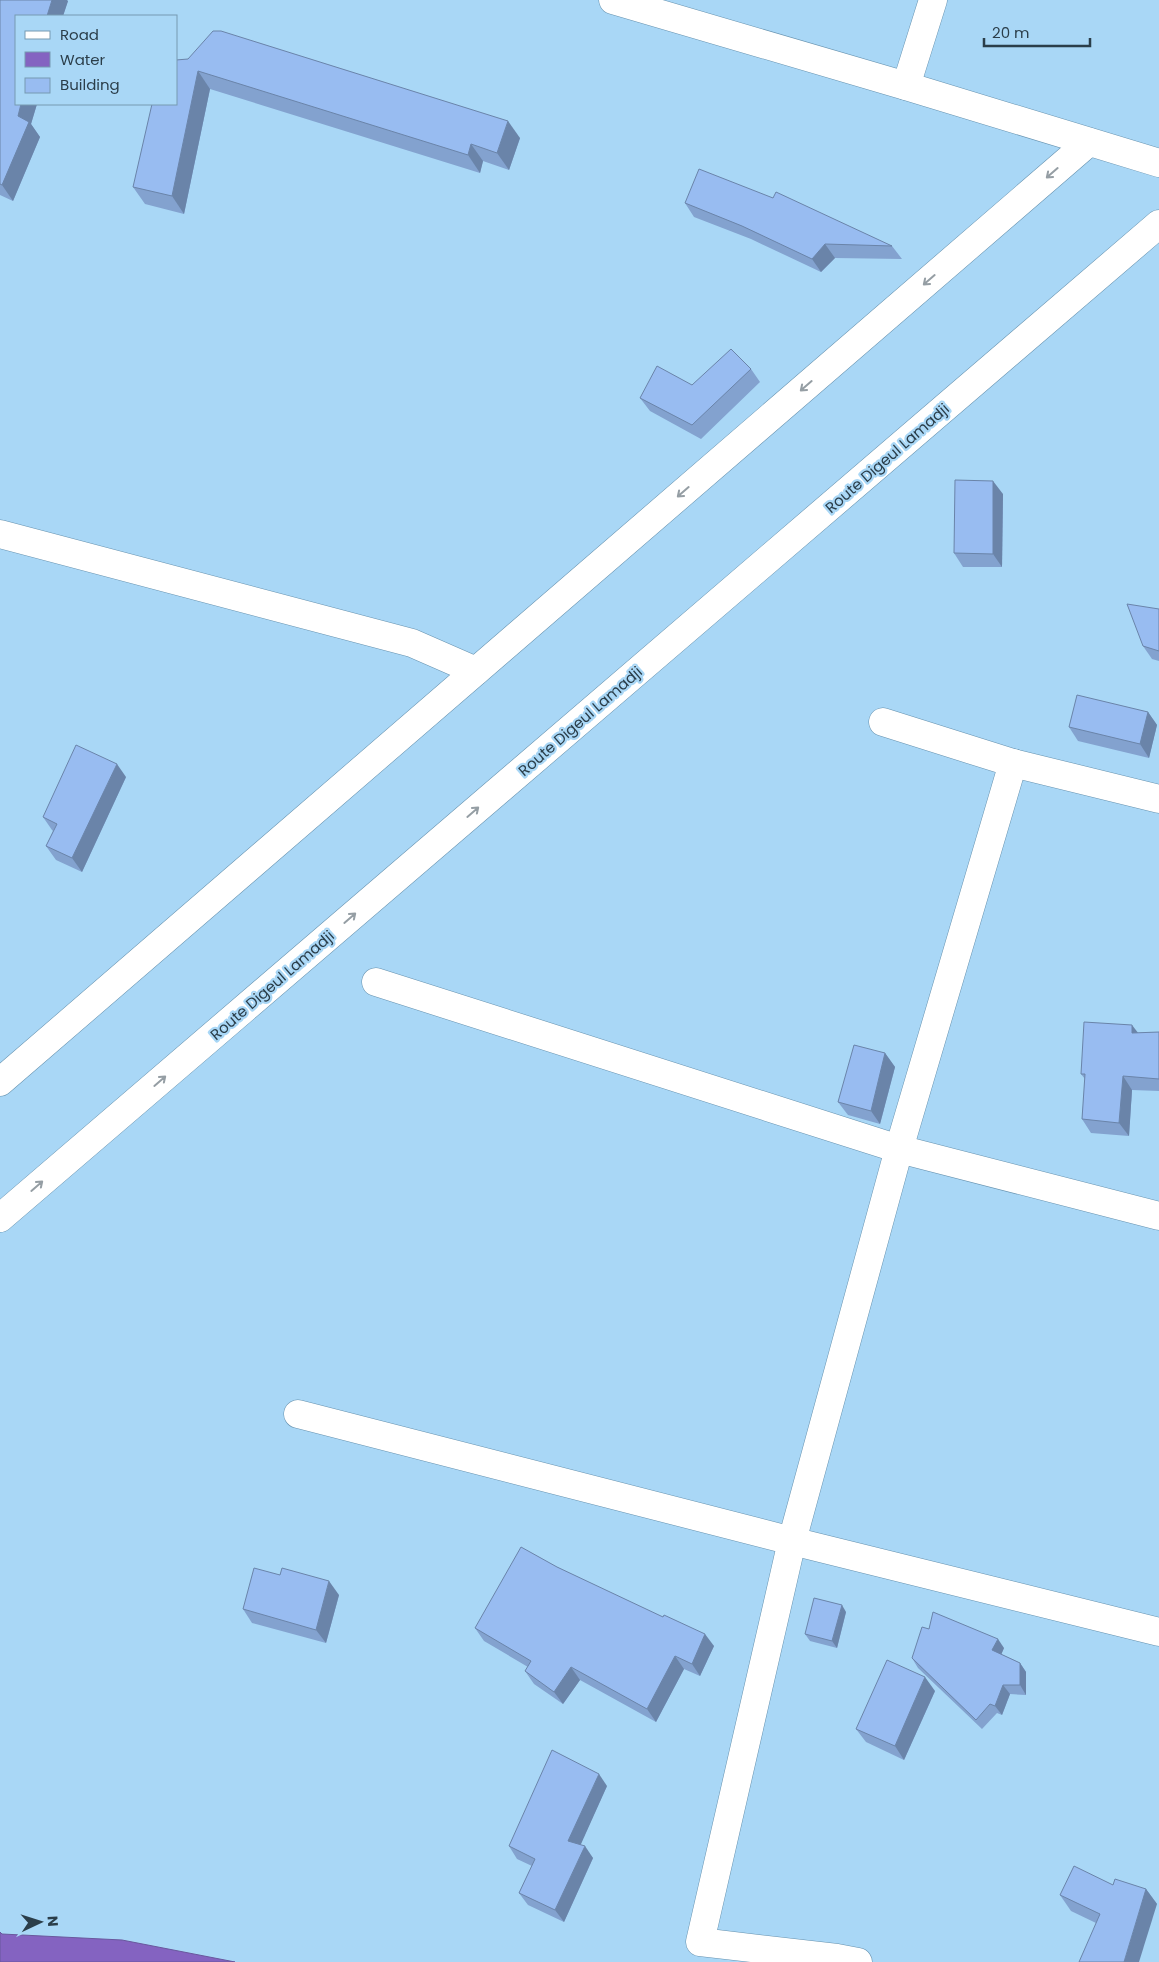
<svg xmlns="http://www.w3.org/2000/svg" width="1159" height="1962" font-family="Poppins,sans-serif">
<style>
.water{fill:#8463c1;stroke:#69589d}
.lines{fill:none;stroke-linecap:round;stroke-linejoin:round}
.minor-casing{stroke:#6692af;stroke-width:29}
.major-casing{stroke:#6692af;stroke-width:29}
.highway-casing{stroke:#6692af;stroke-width:29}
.minor{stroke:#fff;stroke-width:28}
.major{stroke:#fff;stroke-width:28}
.highway{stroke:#fff;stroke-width:28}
.wall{fill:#83a2cf}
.shaded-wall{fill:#6a84a9}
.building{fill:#98bcf1;stroke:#6a84a9}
.oneway{stroke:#959ea4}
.labels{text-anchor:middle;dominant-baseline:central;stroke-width:4.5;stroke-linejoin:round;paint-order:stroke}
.street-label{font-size:15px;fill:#2b3e4a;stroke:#a9d7f6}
</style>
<rect width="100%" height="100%" fill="#a9d7f6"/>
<polygon class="water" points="0,1932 2,1934 122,1940 235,1962 0,1962"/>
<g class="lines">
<defs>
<g id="minor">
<polyline points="906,86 933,0"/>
<polyline points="0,534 412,643 476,671"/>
<polyline points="883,722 1013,763 1159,799"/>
<polyline points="376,982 899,1149 1159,1216"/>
<polyline points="298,1414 792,1541 1159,1632"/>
<polyline points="858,1962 837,1958 700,1942 792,1541 899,1149 1013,763"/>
</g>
<g id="major">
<polyline points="0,1082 1089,142"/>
<polyline points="0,1218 1159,224"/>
</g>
<polyline id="highway" points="613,0 906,86 1159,163"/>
</defs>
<use href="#minor" class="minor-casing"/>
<use href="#major" class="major-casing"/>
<use href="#highway" class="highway-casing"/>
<use href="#minor" class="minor"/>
<use href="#major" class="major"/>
<use href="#highway" class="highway"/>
</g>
<g class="wall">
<polygon points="0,0 68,1 63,16 16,16 16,104 37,104 31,124 40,137 13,201 0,195"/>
<polygon points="176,60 520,138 509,170 483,161 480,173 210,89 184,214 145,204 133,187"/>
<polygon points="773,198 892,246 902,259 835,258 821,272 751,239 694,217 685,203"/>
<polygon points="751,369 760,382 701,439 650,411 640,398 692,385"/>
<polygon points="1003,494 1002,567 963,567 954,553"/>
<polygon points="1159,609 1159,661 1152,659 1143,646"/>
<polygon points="1148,712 1157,725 1149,758 1078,741 1069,727"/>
<polygon points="126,777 82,872 56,860 46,846 53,831 52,830 43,817"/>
<polygon points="1159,1032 1159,1091 1132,1090 1129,1136 1091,1133 1082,1119 1085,1079 1081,1074 1138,1033"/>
<polygon points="885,1053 895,1067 880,1124 848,1115 838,1102"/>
<polygon points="557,1567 714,1646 700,1676 684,1669 656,1722 580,1680 563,1704 534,1684 525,1671 528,1667 484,1641 475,1628"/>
<polygon points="339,1595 326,1643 252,1623 243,1609"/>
<polygon points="846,1612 837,1648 810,1641 805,1634"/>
<polygon points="929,1629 1004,1648 1001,1654 1020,1663 1026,1672 1026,1695 1010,1694 1002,1715 997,1713 982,1729 918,1668 912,1658"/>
<polygon points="935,1691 904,1760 866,1742 856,1729"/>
<polygon points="607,1786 580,1845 593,1858 564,1922 528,1905 519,1893 532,1866 517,1859 509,1846"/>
<polygon points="1113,1885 1146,1889 1157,1904 1096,1923 1071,1911 1060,1895"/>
</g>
<g class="shaded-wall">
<polygon points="52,0 67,0 68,1 63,16 47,16"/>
<polygon points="198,71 210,89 184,214 172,196"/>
<polygon points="21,104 37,104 31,124 40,137 13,201 2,185 18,116"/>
<polygon points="508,121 520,138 509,170 497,153"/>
<polygon points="471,144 483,161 480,173 468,155"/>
<polygon points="825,244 835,258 821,272 812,259"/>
<polygon points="993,481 1003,494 1002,567 993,554"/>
<polygon points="1148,712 1157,725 1149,758 1140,744"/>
<polygon points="117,764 126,777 82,872 72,858"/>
<polygon points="1132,1025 1142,1038 1132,1033"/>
<polygon points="885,1053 895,1067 880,1124 871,1111"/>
<polygon points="1123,1076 1132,1090 1129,1136 1119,1123"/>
<polygon points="329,1581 339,1595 326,1643 316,1630"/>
<polygon points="842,1605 846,1612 837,1648 832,1641"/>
<polygon points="705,1634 714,1646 700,1676 692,1664"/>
<polygon points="998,1639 1004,1648 999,1660 992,1650"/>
<polygon points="675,1656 684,1669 656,1722 647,1709"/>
<polygon points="1020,1663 1026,1672 1026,1695 1020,1685"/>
<polygon points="571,1667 580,1680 563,1704 554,1692"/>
<polygon points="925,1677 935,1691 904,1760 895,1746"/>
<polygon points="1003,1685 1010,1694 1002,1715 995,1706"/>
<polygon points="599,1774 607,1786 577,1853 568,1841"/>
<polygon points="585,1846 593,1858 564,1922 555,1910"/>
<polygon points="1146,1889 1157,1904 1139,1962 1124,1962"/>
</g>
<g class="building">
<polygon points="0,0 52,0 47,16 16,16 16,104 21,104 18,116 29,122 2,185 0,184"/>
<polygon points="213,31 221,31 508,121 497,153 471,144 468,155 198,71 172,196 133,187 152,104 176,104 176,60 188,59"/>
<polygon points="699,169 773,198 776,192 892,246 825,244 812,259 742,226 685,203"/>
<polygon points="731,349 751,369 692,425 640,398 657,366 692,385"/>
<polygon points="955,480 993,481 993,554 954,553"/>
<polygon points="1127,604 1159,609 1159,651 1143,646"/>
<polygon points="1077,695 1148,712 1140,744 1069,727"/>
<polygon points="76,745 117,764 72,858 46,846 57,824 43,817"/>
<polygon points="1084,1022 1132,1025 1132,1033 1159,1032 1159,1079 1123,1076 1119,1123 1082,1119 1085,1074 1081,1074"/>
<polygon points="854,1045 885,1053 871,1111 838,1102"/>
<polygon points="521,1547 557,1567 663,1617 664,1615 705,1634 692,1664 675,1656 647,1709 571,1667 554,1692 525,1671 531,1661 475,1628"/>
<polygon points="254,1568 280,1575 282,1568 329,1581 316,1630 243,1609"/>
<polygon points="814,1598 842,1605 832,1641 805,1634"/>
<polygon points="933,1612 998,1639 992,1650 1020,1663 1020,1685 1003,1685 995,1706 990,1704 976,1720 912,1658 922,1627 929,1629"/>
<polygon points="887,1660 925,1677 895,1746 856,1729"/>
<polygon points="552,1750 599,1774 568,1841 585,1846 555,1910 519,1893 535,1859 509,1846"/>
<polygon points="1074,1866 1113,1885 1115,1879 1146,1889 1124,1962 1127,1962 1079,1962 1100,1914 1060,1895"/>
</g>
<defs><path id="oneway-shaft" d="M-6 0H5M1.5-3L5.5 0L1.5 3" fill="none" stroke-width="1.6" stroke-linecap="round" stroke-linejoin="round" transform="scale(1.25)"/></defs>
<g class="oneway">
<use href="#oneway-shaft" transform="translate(1052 173) rotate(139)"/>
<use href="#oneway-shaft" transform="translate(929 280) rotate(139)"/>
<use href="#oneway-shaft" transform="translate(806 386) rotate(139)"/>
<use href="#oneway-shaft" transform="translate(683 492) rotate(139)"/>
<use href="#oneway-shaft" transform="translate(473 812) rotate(-41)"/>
<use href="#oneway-shaft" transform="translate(350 918) rotate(-41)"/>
<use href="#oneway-shaft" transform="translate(160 1081) rotate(-41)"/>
<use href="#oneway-shaft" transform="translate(37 1186) rotate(-41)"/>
</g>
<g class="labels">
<g class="street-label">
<text transform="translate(887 458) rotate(-41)">Route Digeul Lamadji</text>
<text transform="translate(580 721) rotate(-41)">Route Digeul Lamadji</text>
<text transform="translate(272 985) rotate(-41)">Route Digeul Lamadji</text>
</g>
</g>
<rect x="15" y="15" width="162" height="90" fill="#a9d7f6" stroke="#779ab1"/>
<rect x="25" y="31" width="25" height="8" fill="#ffffff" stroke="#779ab1"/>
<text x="60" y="40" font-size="15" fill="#2b3e4a">Road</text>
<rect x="25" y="52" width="25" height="15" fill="#8463c1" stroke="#779ab1"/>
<text x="60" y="65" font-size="15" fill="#2b3e4a">Water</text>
<rect x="25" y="78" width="25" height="15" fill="#98bcf1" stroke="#779ab1"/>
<text x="60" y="90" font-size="15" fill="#2b3e4a">Building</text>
<g transform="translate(40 1922) rotate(86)" stroke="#a9d7f6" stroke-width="4" paint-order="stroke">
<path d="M0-4L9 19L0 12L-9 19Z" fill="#2b3e4a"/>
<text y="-8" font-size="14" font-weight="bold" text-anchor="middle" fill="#2b3e4a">N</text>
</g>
<path d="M984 38v8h106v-8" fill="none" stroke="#2b3e4a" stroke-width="2.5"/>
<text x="992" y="38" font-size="15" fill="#2b3e4a" stroke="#a9d7f6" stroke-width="4" paint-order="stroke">20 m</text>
</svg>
